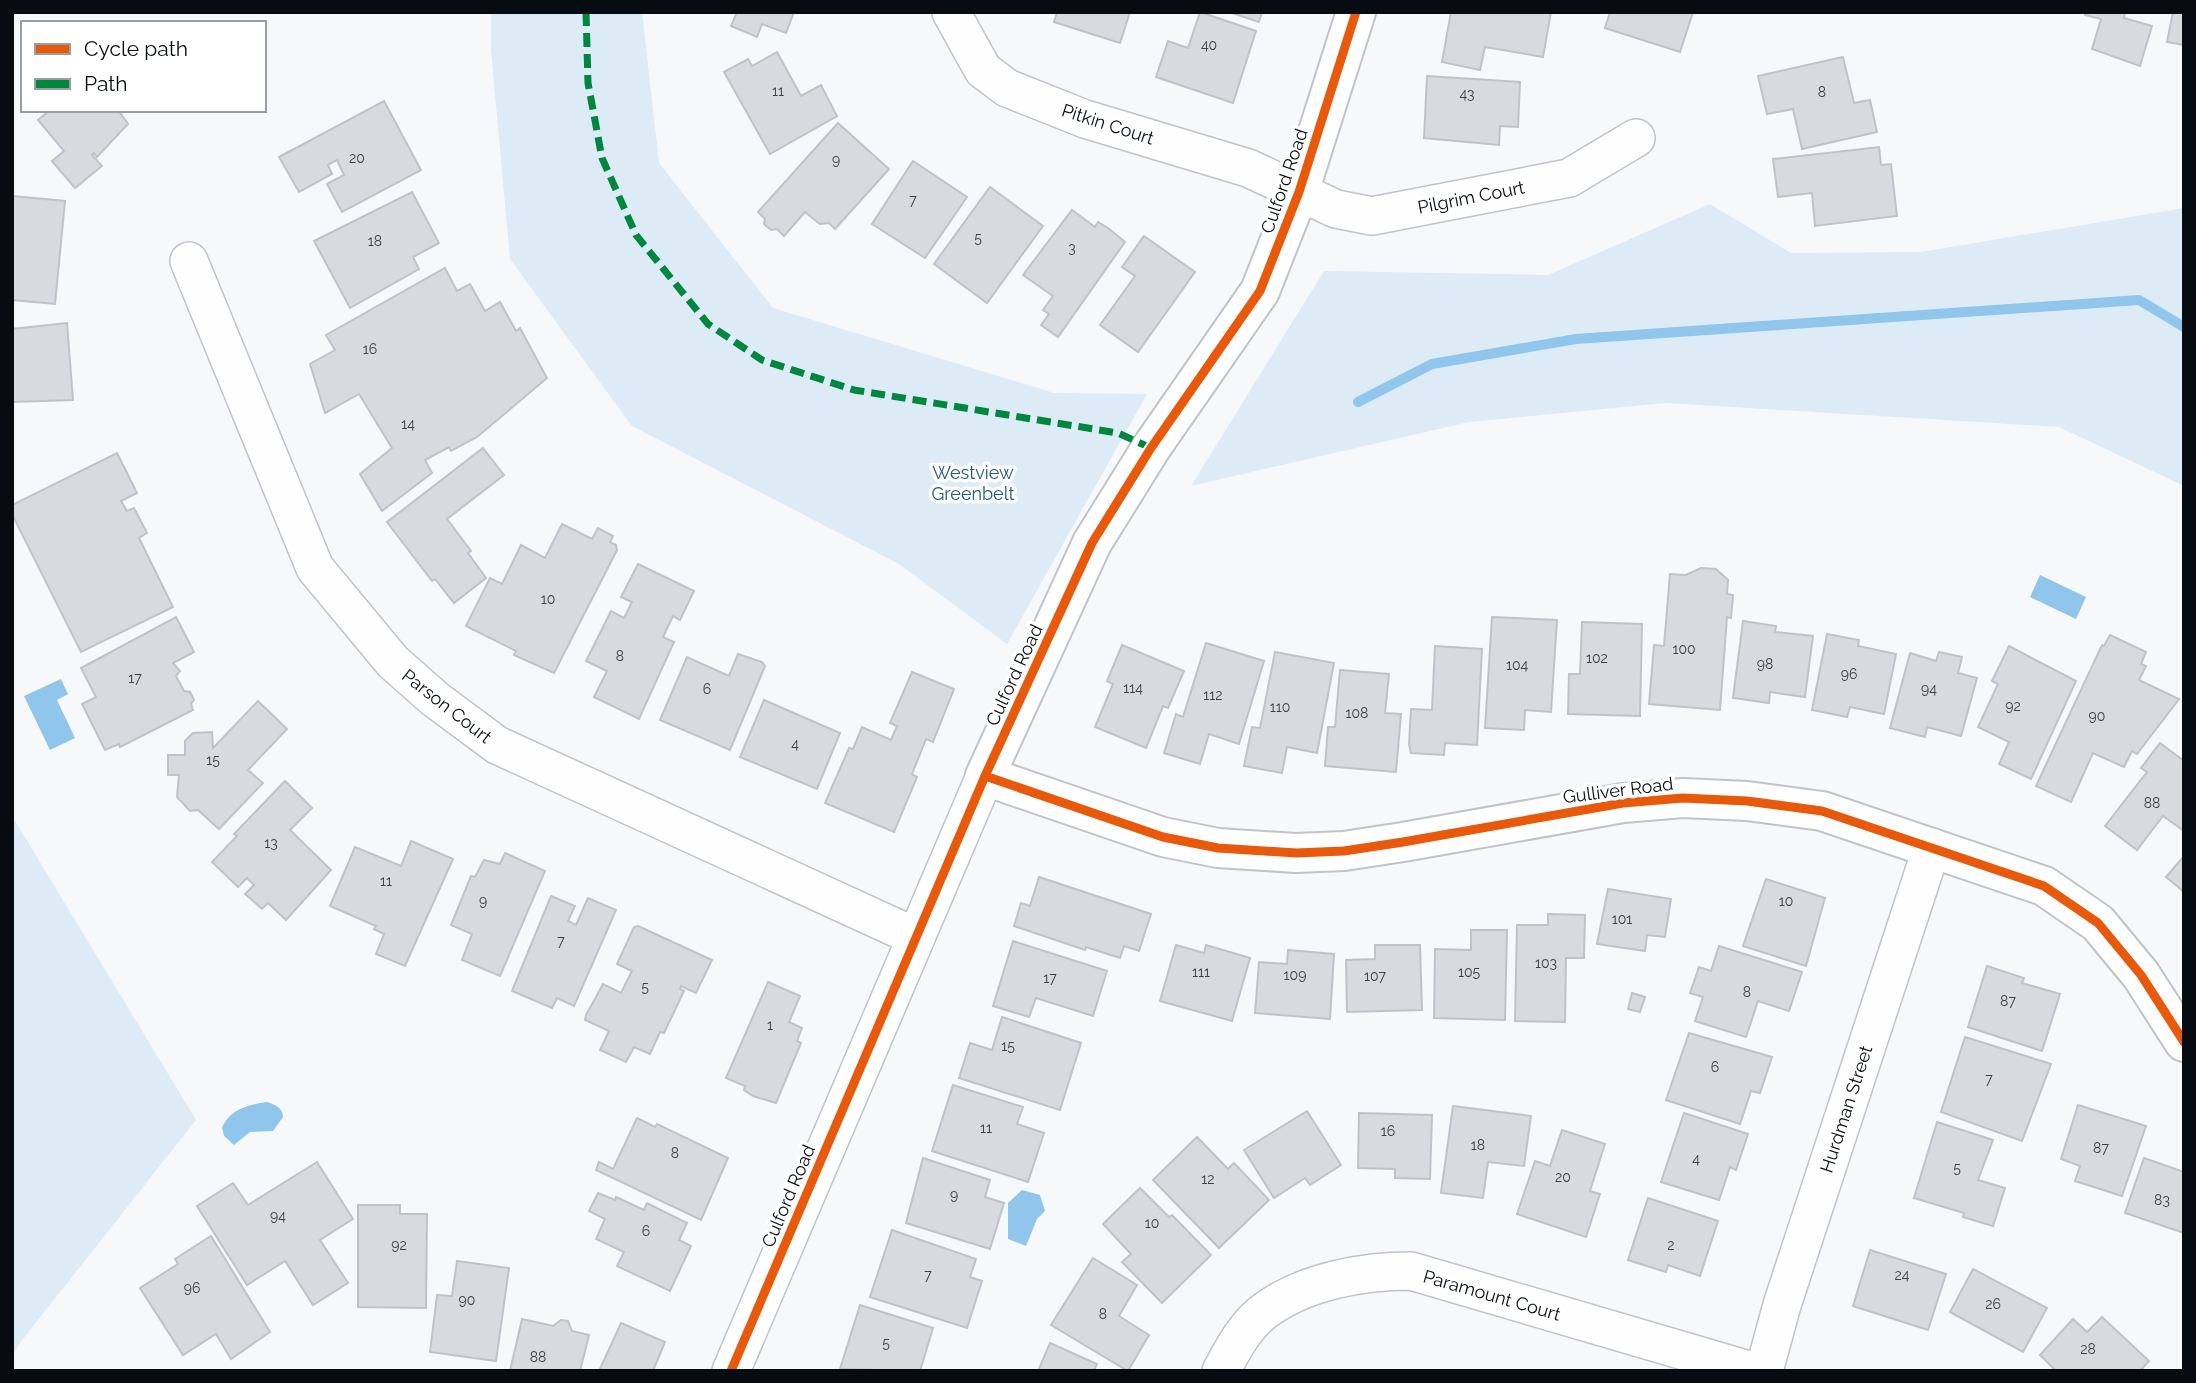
<svg xmlns="http://www.w3.org/2000/svg" width="2196" height="1383" font-family="Raleway,sans-serif">
<style>
.green{fill:#ddebf7}
.water{fill:#90c6eb}
.lines{fill:none;stroke-linecap:round;stroke-linejoin:round}
.stream{stroke:#90c6eb;stroke-width:10}
.building{fill:#d7dbde;stroke:#bfc3c7;stroke-width:2}
.minor-casing{stroke:#c0c4c8;stroke-width:40}
.tertiary-casing{stroke:#c0c4c8;stroke-width:42}
.minor{stroke:#fefefe;stroke-width:37}
.tertiary{stroke:#fefefe;stroke-width:38}
.quiet{stroke:#00873e;stroke-width:7;stroke-dasharray:14 7;stroke-linecap:butt}
.cycleway-casing{stroke:#fff;stroke-width:13}
.cycleway{stroke:#e8590c;stroke-width:9}
.labels{text-anchor:middle;dominant-baseline:central;stroke-width:7;stroke-linejoin:round;paint-order:stroke}
.number-label{font-size:14px;fill:#3a4044}
.street-label{font-size:18px;fill:#060c11;stroke:#fff}
.park-label{font-size:18px;fill:#22597d;stroke:#fff}
</style>
<rect width="100%" height="100%" fill="#f6f8fa"/>
<g class="green">
<polygon points="491,12 642,12 659,163 773,308 1054,393 1147,394 1007,644 899,564 632,426 510,259 491,50"/>
<polygon points="1710,204 1791,253 1921,252 2184,208 2184,486 2059,427 1666,403 1469,422 1191,486 1324,271 1548,275"/>
<polygon points="12,816 196,1120 19,1344 12,1357"/>
</g>
<g class="water">
<polygon points="2040,575 2086,597 2076,619 2030,597"/>
<polygon points="61,679 68,694 57,700 75,738 50,750 24,696"/>
<path d="M267 1102C276 1105 282 1107 283 1117L273 1131 250 1132 234 1145 224 1136 222 1128C230 1109 247 1105 267 1102Z"/>
<polygon points="1022,1190 1040,1195 1045,1211 1037,1219 1026,1246 1008,1239 1008,1203"/>
</g>
<g class="lines">
<polyline class="stream" points="1358,402 1432,364 1576,339 2139,300 2184,327"/>
</g>
<g class="building">
<polygon points="737,12 794,12 786,33 762,24 757,37 731,26"/>
<polygon points="1057,12 1130,12 1120,43 1054,22"/>
<polygon points="1200,12 1256,31 1233,103 1156,77 1168,41 1188,48"/>
<polygon points="1229,12 1262,12 1259,22"/>
<polygon points="1451,12 1551,12 1543,57 1485,47 1480,70 1442,62"/>
<polygon points="1610,12 1693,12 1680,52 1605,28"/>
<polygon points="2085,12 2125,12 2124,18 2152,26 2140,66 2092,49 2101,19 2085,15"/>
<polygon points="2173,12 2184,12 2184,45 2167,42"/>
<polygon points="777,52 801,96 821,85 837,116 770,154 724,72 748,59 752,66"/>
<polygon points="1843,57 1854,103 1870,100 1877,132 1802,149 1793,109 1767,114 1758,76"/>
<polygon points="1427,76 1520,82 1518,127 1500,126 1499,145 1424,138"/>
<polygon points="384,101 421,170 342,212 327,184 344,175 337,160 328,165 332,174 299,192 279,157"/>
<polygon points="50,110 118,110 128,124 97,157 94,153 92,155 102,166 75,188 52,161 64,151 38,120"/>
<polygon points="838,123 889,169 835,229 829,223 820,224 805,212 784,236 777,229 771,230 764,224 765,219 758,212"/>
<polygon points="1879,147 1881,165 1891,164 1897,216 1815,226 1812,193 1778,197 1773,159"/>
<polygon points="913,161 967,197 925,258 872,224"/>
<polygon points="990,187 1043,226 987,303 934,264"/>
<polygon points="412,192 439,243 413,257 419,269 350,308 314,241"/>
<polygon points="12,196 65,201 55,304 12,300"/>
<polygon points="1072,210 1095,227 1098,222 1108,228 1125,242 1058,337 1041,325 1049,314 1043,310 1053,296 1023,275"/>
<polygon points="1144,236 1195,272 1138,352 1100,325 1135,276 1122,267"/>
<polygon points="445,268 457,291 470,284 485,311 500,302 516,331 520,328 547,378 477,437 451,451 449,447 425,460 432,473 382,511 360,474 392,448 359,394 325,413 310,364 335,350 326,335"/>
<polygon points="67,323 73,400 12,402 12,329"/>
<polygon points="483,448 504,475 447,519 471,551 468,553 486,578 454,603 435,579 432,581 387,522"/>
<polygon points="117,453 137,493 121,501 127,511 134,508 147,533 139,538 173,607 81,652 12,514 12,505"/>
<polygon points="562,524 592,539 598,528 613,536 610,542 616,545 617,550 554,673 514,655 516,651 466,626 490,578 502,584 521,545 545,558"/>
<polygon points="638,564 694,591 680,620 673,616 663,637 674,642 639,719 594,697 607,671 586,661 611,611 624,618 632,602 621,597"/>
<polygon points="1701,568 1716,569 1728,580 1727,594 1733,595 1731,618 1727,617 1720,710 1649,704 1654,645 1664,646 1670,574 1686,575"/>
<polygon points="176,617 194,652 173,663 180,671 176,676 184,691 190,692 194,700 191,704 193,710 120,747 119,744 105,750 82,704 96,697 81,668"/>
<polygon points="1492,617 1557,620 1551,712 1525,710 1524,730 1485,728"/>
<polygon points="1743,621 1776,626 1775,632 1813,636 1805,697 1770,692 1769,703 1733,698"/>
<polygon points="1582,622 1642,624 1640,716 1568,714 1569,674 1580,674"/>
<polygon points="1827,634 1859,640 1858,646 1896,654 1884,714 1850,707 1847,717 1812,710"/>
<polygon points="2110,635 2146,652 2141,664 2146,666 2139,680 2179,699 2137,754 2132,751 2124,767 2093,753 2071,802 2036,786 2102,645 2104,646"/>
<polygon points="1206,643 1264,661 1239,744 1209,734 1200,764 1164,753 1176,714 1183,717"/>
<polygon points="1122,645 1184,671 1168,708 1163,706 1146,748 1095,727 1113,684 1107,681"/>
<polygon points="1435,646 1482,649 1477,745 1445,743 1444,755 1411,753 1409,744 1411,709 1432,710"/>
<polygon points="2009,646 2076,681 2031,779 1999,764 2009,742 1978,727 1998,684 1992,681"/>
<polygon points="1275,652 1334,663 1317,753 1287,747 1282,773 1244,766 1252,727 1260,728"/>
<polygon points="1939,652 1962,657 1958,673 1977,678 1961,736 1927,727 1925,737 1890,728 1910,653 1936,661"/>
<polygon points="738,654 762,662 765,666 730,750 660,720 687,657 729,676"/>
<polygon points="1340,670 1389,674 1385,713 1401,714 1396,772 1325,766 1328,727 1335,727"/>
<polygon points="912,672 954,689 933,742 926,739 912,774 917,777 894,832 825,803 849,748 853,749 862,727 891,740 897,726 890,723"/>
<polygon points="764,700 840,733 817,789 740,757"/>
<polygon points="258,701 287,729 248,770 263,783 219,829 198,810 190,811 177,797 179,775 168,775 168,755 185,755 185,741 193,733 212,732 213,748"/>
<polygon points="2160,743 2184,761 2184,831 2163,816 2137,850 2105,826 2147,772 2141,768"/>
<polygon points="285,781 312,808 290,830 331,870 286,920 268,903 262,909 245,894 254,885 247,878 238,887 212,862 237,836 234,834"/>
<polygon points="411,841 453,859 405,966 376,954 384,934 374,929 376,926 330,906 355,847 401,866"/>
<polygon points="505,853 545,871 500,976 462,960 472,934 451,925 471,876 475,877 484,860 500,864"/>
<polygon points="2184,856 2184,892 2166,877"/>
<polygon points="1039,877 1151,914 1139,951 1124,946 1120,958 1086,947 1085,950 1014,926 1021,903 1030,906"/>
<polygon points="1766,879 1825,898 1806,966 1743,946"/>
<polygon points="1608,889 1671,899 1665,937 1647,935 1645,951 1597,944"/>
<polygon points="551,896 575,906 568,921 576,925 588,898 616,910 574,1006 557,998 552,1008 512,991"/>
<polygon points="1548,914 1585,915 1584,958 1566,958 1565,1022 1515,1021 1517,925 1548,925"/>
<polygon points="638,926 712,960 696,993 681,986 680,989 684,991 664,1033 660,1032 650,1054 634,1047 626,1062 600,1050 609,1031 585,1020 586,1015 603,984 621,993 632,971 617,964 634,927"/>
<polygon points="1471,930 1507,930 1505,1020 1434,1018 1435,949 1471,950"/>
<polygon points="1013,941 1107,971 1093,1016 1036,998 1029,1017 993,1006"/>
<polygon points="1176,945 1204,953 1206,945 1250,958 1232,1021 1160,1001"/>
<polygon points="1375,945 1420,945 1422,1010 1347,1012 1346,960 1375,959"/>
<polygon points="1719,946 1802,972 1789,1011 1758,1001 1746,1037 1695,1021 1703,997 1690,993 1699,967 1711,971"/>
<polygon points="1288,950 1334,954 1330,1019 1255,1013 1259,962 1287,964"/>
<polygon points="1987,966 2024,978 2022,983 2060,994 2042,1051 1968,1027"/>
<polygon points="768,982 800,996 789,1022 802,1028 797,1041 801,1043 776,1103 753,1096 744,1090 745,1086 726,1078"/>
<polygon points="1632,993 1645,997 1640,1012 1628,1009"/>
<polygon points="1002,1017 1081,1043 1060,1110 959,1078 970,1043 992,1050"/>
<polygon points="1689,1033 1772,1057 1760,1093 1751,1091 1740,1124 1666,1100"/>
<polygon points="1965,1037 2051,1064 2022,1141 1941,1112"/>
<polygon points="953,1085 1023,1107 1017,1124 1044,1133 1028,1182 932,1151"/>
<polygon points="2078,1105 2146,1126 2122,1196 2075,1181 2080,1166 2061,1159"/>
<polygon points="1453,1106 1531,1116 1524,1166 1488,1162 1483,1198 1441,1193"/>
<polygon points="1307,1111 1341,1165 1310,1185 1305,1178 1274,1198 1244,1150"/>
<polygon points="1359,1113 1432,1115 1430,1179 1395,1178 1395,1169 1358,1168"/>
<polygon points="1684,1113 1748,1134 1736,1170 1730,1167 1719,1200 1661,1182"/>
<polygon points="637,1118 655,1127 657,1124 728,1158 701,1220 596,1170 599,1162 613,1169"/>
<polygon points="1937,1122 1993,1140 1978,1180 2005,1188 1993,1226 1963,1217 1964,1213 1914,1198"/>
<polygon points="1562,1130 1605,1144 1590,1191 1600,1194 1586,1237 1517,1214 1535,1161 1550,1166"/>
<polygon points="1197,1137 1228,1169 1234,1163 1269,1200 1219,1248 1153,1180"/>
<polygon points="923,1158 990,1180 985,1197 1004,1203 990,1249 906,1223"/>
<polygon points="2144,1158 2184,1172 2184,1233 2125,1213"/>
<polygon points="317,1162 353,1219 320,1240 348,1283 313,1305 285,1261 247,1285 197,1206 233,1183 248,1205"/>
<polygon points="1140,1188 1169,1217 1172,1215 1211,1255 1162,1303 1122,1262 1131,1254 1103,1224"/>
<polygon points="598,1193 615,1200 616,1197 644,1210 647,1203 687,1223 679,1240 691,1246 670,1291 617,1266 624,1252 596,1239 605,1219 589,1211"/>
<polygon points="1648,1198 1718,1221 1700,1276 1668,1265 1666,1272 1628,1260"/>
<polygon points="358,1205 400,1205 400,1214 427,1214 426,1308 358,1307"/>
<polygon points="892,1230 976,1259 970,1277 982,1281 967,1328 870,1297"/>
<polygon points="211,1236 270,1332 231,1359 216,1334 183,1355 140,1288 178,1264 175,1259"/>
<polygon points="1870,1250 1946,1274 1928,1330 1853,1306"/>
<polygon points="1093,1258 1137,1285 1119,1316 1149,1335 1128,1371 1051,1325"/>
<polygon points="457,1261 509,1268 496,1361 430,1352 437,1295 452,1296"/>
<polygon points="1973,1269 2047,1308 2023,1352 1950,1312"/>
<polygon points="860,1305 933,1328 920,1371 840,1369"/>
<polygon points="2102,1317 2149,1361 2140,1371 2056,1371 2040,1355 2073,1319 2087,1332"/>
<polygon points="522,1319 553,1326 561,1320 568,1321 572,1331 589,1335 580,1371 510,1371"/>
<polygon points="621,1323 665,1342 653,1371 599,1371"/>
<polygon points="1050,1343 1097,1364 1094,1371 1038,1371"/>
</g>
<g class="lines">
<defs>
<g id="minor">
<polyline points="951,12 983,70 1007,88 1085,119 1248,168 1336,209 1372,216 1569,178 1636,138"/>
<polyline points="189,261 315,568 393,662 435,699 497,745 916,937"/>
<polyline points="731,1371 985,776"/>
<path d="M1221 1371C1233 1349 1245 1325 1266 1310 1306 1281 1363 1271 1411 1271L1752 1371"/>
<polyline points="1764,1371 1782,1305 1932,847"/>
</g>
<polyline id="tertiary" points="1356,12 1299,192 1260,291 1151,448 1092,543 985,776 1163,837 1218,848 1296,853 1344,851 1403,842 1623,803 1683,798 1747,801 1822,811 2044,886 2098,923 2141,975 2184,1042"/>
</defs>
<use href="#minor" class="minor-casing"/>
<use href="#tertiary" class="tertiary-casing"/>
<use href="#minor" class="minor"/>
<use href="#tertiary" class="tertiary"/>
<polyline class="quiet" points="586,12 588,83 602,158 636,235 708,324 762,360 854,390 1118,433 1151,448"/>
<defs>
<g id="cycleway">
<polyline points="985,776 1163,837 1218,848 1296,853 1344,851 1403,842 1623,803 1683,798 1747,801 1822,811 2044,886 2098,923 2141,975 2184,1042"/>
<polyline points="731,1371 985,776 1092,543 1151,448 1260,291 1299,192 1356,12"/>
</g>
</defs>
<use href="#cycleway" class="cycleway-casing"/>
<use href="#cycleway" class="cycleway"/>
</g>
<g class="labels">
<g class="number-label">
<text x="1209" y="45">40</text>
<text x="778" y="91">11</text>
<text x="1822" y="92">8</text>
<text x="1467" y="94">43</text>
<text x="357" y="158">20</text>
<text x="836" y="160">9</text>
<text x="913" y="200">7</text>
<text x="978" y="238">5</text>
<text x="375" y="241">18</text>
<text x="1072" y="248">3</text>
<text x="370" y="349">16</text>
<text x="408" y="424">14</text>
<text x="548" y="599">10</text>
<text x="1684" y="649">100</text>
<text x="620" y="656">8</text>
<text x="1597" y="658">102</text>
<text x="1765" y="664">98</text>
<text x="1517" y="665">104</text>
<text x="1849" y="674">96</text>
<text x="135" y="678">17</text>
<text x="1133" y="688">114</text>
<text x="707" y="689">6</text>
<text x="1929" y="689">94</text>
<text x="1213" y="695">112</text>
<text x="2013" y="706">92</text>
<text x="1280" y="707">110</text>
<text x="1357" y="713">108</text>
<text x="2097" y="716">90</text>
<text x="795" y="744">4</text>
<text x="213" y="760">15</text>
<text x="2152" y="803">88</text>
<text x="271" y="843">13</text>
<text x="386" y="881">11</text>
<text x="483" y="901">9</text>
<text x="1786" y="901">10</text>
<text x="1622" y="919">101</text>
<text x="561" y="941">7</text>
<text x="1546" y="963">103</text>
<text x="1201" y="972">111</text>
<text x="1469" y="972">105</text>
<text x="1295" y="975">109</text>
<text x="1375" y="976">107</text>
<text x="1050" y="978">17</text>
<text x="645" y="987">5</text>
<text x="1747" y="992">8</text>
<text x="2008" y="1001">87</text>
<text x="770" y="1025">1</text>
<text x="1008" y="1046">15</text>
<text x="1715" y="1067">6</text>
<text x="1989" y="1079">7</text>
<text x="986" y="1128">11</text>
<text x="1388" y="1131">16</text>
<text x="1478" y="1145">18</text>
<text x="2101" y="1148">87</text>
<text x="675" y="1153">8</text>
<text x="1696" y="1159">4</text>
<text x="1957" y="1168">5</text>
<text x="1563" y="1177">20</text>
<text x="1208" y="1179">12</text>
<text x="954" y="1195">9</text>
<text x="2162" y="1200">83</text>
<text x="278" y="1216">94</text>
<text x="1152" y="1223">10</text>
<text x="646" y="1231">6</text>
<text x="399" y="1245">92</text>
<text x="1671" y="1245">2</text>
<text x="928" y="1275">7</text>
<text x="1902" y="1275">24</text>
<text x="192" y="1288">96</text>
<text x="467" y="1300">90</text>
<text x="1993" y="1304">26</text>
<text x="1103" y="1314">8</text>
<text x="886" y="1343">5</text>
<text x="2088" y="1349">28</text>
<text x="538" y="1357">88</text>
</g>
<g class="street-label">
<text transform="translate(1108 124) rotate(18)">Pitkin Court</text>
<text transform="translate(1284 181) rotate(-71)">Culford Road</text>
<text transform="translate(1471 197) rotate(-11)">Pilgrim Court</text>
<text transform="translate(1014 675) rotate(-65)">Culford Road</text>
<text transform="translate(447 706) rotate(38)">Parson Court</text>
<text transform="translate(1618 790) rotate(-7)">Gulliver Road</text>
<text transform="translate(1846 1109) rotate(-72)">Hurdman Street</text>
<text transform="translate(788 1196) rotate(-67)">Culford Road</text>
<text transform="translate(1492 1295) rotate(16)">Paramount Court</text>
</g>
<g class="park-label">
<text x="973" y="472">Westview<tspan x="973" dy="21">Greenbelt</tspan></text>
</g>
</g>
<rect width="2196" height="1383" fill="none" stroke="#060c11" stroke-width="28"/>
<rect x="21" y="21" width="245" height="91" fill="#ffffff" stroke="#9b9ea0" stroke-width="2"/>
<rect x="35" y="44" width="35" height="10" fill="#e8590c" stroke="#9b9ea0" stroke-width="2"/>
<text x="84" y="56" font-size="21" fill="#060c11">Cycle path</text>
<rect x="35" y="79" width="35" height="10" fill="#00873e" stroke="#9b9ea0" stroke-width="2"/>
<text x="84" y="91" font-size="21" fill="#060c11">Path</text>
</svg>
